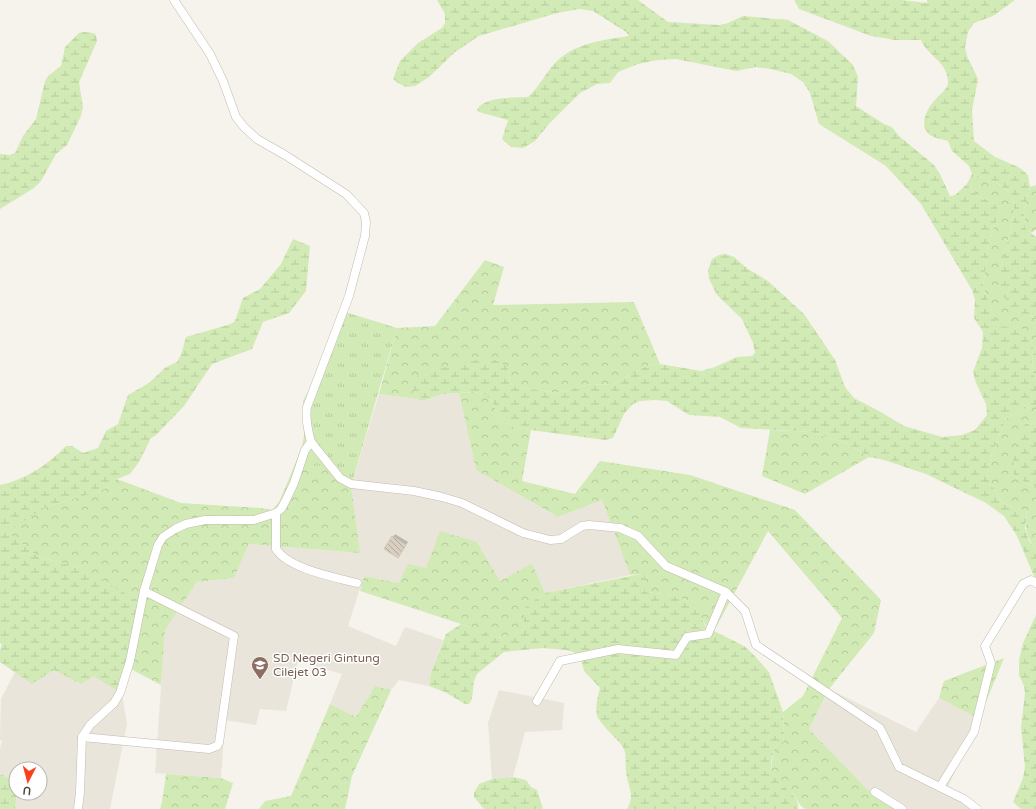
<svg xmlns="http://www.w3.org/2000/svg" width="1036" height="809" font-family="'Varela Round',sans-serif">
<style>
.residential{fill:#eae5da}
.grass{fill:url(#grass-tufts)}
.forest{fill:url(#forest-crowns)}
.wetland{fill:url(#wetland-marsh)}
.shadow{fill:#0003}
.building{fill:url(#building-back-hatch);stroke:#d3c7b4}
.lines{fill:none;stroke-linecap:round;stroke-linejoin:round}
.minor-casing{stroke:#c2bbae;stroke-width:9}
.minor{stroke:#fff;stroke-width:8}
.labels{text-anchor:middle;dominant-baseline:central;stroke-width:3;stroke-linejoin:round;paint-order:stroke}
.education-label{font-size:12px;fill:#785e54;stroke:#fff;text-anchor:start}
</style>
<defs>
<pattern id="grass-tufts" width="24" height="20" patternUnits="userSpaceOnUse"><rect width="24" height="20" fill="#d2eab5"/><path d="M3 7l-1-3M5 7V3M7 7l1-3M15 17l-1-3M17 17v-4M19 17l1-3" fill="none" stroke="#b6ca9c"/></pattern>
<pattern id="forest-crowns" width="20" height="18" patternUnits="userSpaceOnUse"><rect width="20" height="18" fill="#d2eab5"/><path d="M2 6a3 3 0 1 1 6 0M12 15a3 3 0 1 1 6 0" fill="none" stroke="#b6ca9c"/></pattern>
<pattern id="wetland-marsh" width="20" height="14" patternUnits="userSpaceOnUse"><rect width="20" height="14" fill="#d2eab5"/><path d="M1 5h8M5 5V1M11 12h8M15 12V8" fill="none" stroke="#b6ca9c"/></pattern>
<pattern id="building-back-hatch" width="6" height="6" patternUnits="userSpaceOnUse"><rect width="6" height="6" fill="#d8cfc1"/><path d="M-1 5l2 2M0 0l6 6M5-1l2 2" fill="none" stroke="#b1aa9e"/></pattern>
</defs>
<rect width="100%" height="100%" fill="#f6f3ec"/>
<g class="residential">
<polygon points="459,393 476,470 558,517 602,500 630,575 545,593 532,563 500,581 477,542 399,583 364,576 348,626 396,646 405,627 443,640 431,673 429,686 399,680 391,690 375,686 356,717 330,704 342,674 298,661 286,711 260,709 256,725 225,720 221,778 155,773 165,630 197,582 234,578 249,544 359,553 351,486 379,394 417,399 422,401 443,394"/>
<polygon points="54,670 81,684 94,675 122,694 127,724 110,809 15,809 17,793 40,793 40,769 16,769 16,783 10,778 0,774 0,749 2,741 0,740 1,699 15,672 32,684"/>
<polygon points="829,689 916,732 939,698 979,719 947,789 978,809 901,809 868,790 809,729"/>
<polygon points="499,690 564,703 562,730 525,732 513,777 492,779 488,723"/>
</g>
<polygon class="grass" points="342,311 397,328 351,486 293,469 302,446 304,436 303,401 335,342"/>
<g class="forest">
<polygon points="972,174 998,183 1013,196 1014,215 999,275 1014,311 1036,318 1036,378 1032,372 1033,347 998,326 983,287 990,237 1000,212 995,204 977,195 967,184"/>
<polygon points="1036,185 1036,230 1031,233 1025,228 1024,210 1030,187"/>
<polygon points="485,260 504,267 493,305 634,302 660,364 650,365 642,368 612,385 591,384 556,393 513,386 510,382 508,369 413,387 417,399 379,394 397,328 435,326"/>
<path d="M474 392 484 394 491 400 500 418 515 428 531 430 522 481 575 494 600 461 690 475 795 510 881 600 874 633 829 689 809 729 868 790 901 809H805C797 803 799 801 794 795 789 790 782 788 778 783 766 770 774 761 774 747L783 742 784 737 783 712 803 696 842 618 768 531 714 631C701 624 701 616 697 603L665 594 645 592 641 574 630 575 602 500 558 517 476 470 459 393Z"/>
<path d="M1036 405V422L1025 424 1014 476 1036 488V549C1025 536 1025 528 1027 511L1002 503 987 476 992 453 1006 419 1026 408Z"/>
<polygon points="770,430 811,432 849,444 869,457 805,494 762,476"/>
<polygon points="330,464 351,486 360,553 249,544 234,578 197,582 165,630 161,685 127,667 78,567 39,557 6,532 48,506 101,491 117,479 181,503 261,508 272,510 279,502 293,469"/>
<path d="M440 531 477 542 500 581 532 563 545 593C525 607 524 604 524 629L522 632 497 638 461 624 360 591 364 576 399 583 408 564 426 568Z"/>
<polygon points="1004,658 979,719 939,698 944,681"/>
<polygon points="375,686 391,690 352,776 345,809 259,809 265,801 291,796 330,704 356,717"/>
<polygon points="166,774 221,778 233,783 225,809 160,809 162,802"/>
</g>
<g class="wetland">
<path d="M437 0H638L668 22 720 25 728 23 743 16 788 20 828 41 853 65 858 77 856 106 884 124 892 127 899 136 934 165 940 174 950 196 939 199 955 195 967 184 977 195 995 204 1000 212 990 237 983 287 998 326 1025 329 1033 347 1032 372 1036 378V405L1026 408 1006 419 992 453 987 476 1002 503 1027 511 1025 528 1029 541 1036 549V581L1017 536 1004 516 986 503 926 474 884 460 869 457 849 444 811 432 741 428 720 417 689 415 667 401 655 400 640 401 633 404 624 414 613 438 605 440 515 428 500 418 491 400 484 394 474 392 443 394 422 401 417 399 413 387 414 379 424 372 481 359 495 360 505 365 508 369 510 382 513 386 556 393 591 384 612 385 642 368 650 365 660 364 701 371 715 367 737 357 752 356 755 353 753 343 742 319 717 295 709 279 708 270 712 259 719 255 726 254 734 257 748 269 768 281 804 314 835 360 845 387 854 398 879 411 904 426 942 437 962 435 975 430 987 415 986 404 976 383 973 372 982 348 983 332 974 318 975 300 972 290 921 204 886 166 819 124 810 93 803 82 791 74 770 69 756 67 736 71 676 59 658 60 638 64 618 72 610 83 597 84 580 93 549 124 535 141 523 148 511 147 502 139 508 120 479 112 477 110C484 96 514 98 528 97 539 87 545 74 555 63 574 43 603 40 629 36L626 32 593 11 580 9 557 13 479 36 455 52 429 77 415 86 406 87 398 83 393 79 400 61 418 43 442 28 445 23V14Z"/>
<path d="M794 0H902L927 3V0H1015L993 16 974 23 968 32 965 47 967 56 978 79 972 110 974 141 995 157 1020 168 1028 175 1030 187 1024 210 1025 228 1036 237V318L1014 311 999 290V275L1014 215 1013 196 998 183 972 174 969 166 952 151 948 141C942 139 934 138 930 135 918 126 927 108 935 100 940 94 947 90 948 83 948 61 928 57 921 40H895L871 36 799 9Z"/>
<polygon points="84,32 93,33 96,35 97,41 79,82 83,107 81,116 67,145 56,154 41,181 34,188 0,209 0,154 9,155 15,153 23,136 36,119 45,81 48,76 61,66 65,47 79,33"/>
<path d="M293 239 310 246 306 291 289 313 263 322 252 349 212 364 184 406 156 435 151 438 139 462 130 474 117 479 101 491 48 506 7 532 39 557 78 567 137 600 122 694 94 676 81 684 54 670 32 684 0 662V651L2 644 0 643V485C25 480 49 464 66 446H72L83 453 98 448 106 431 118 424 128 395 149 383 166 367 177 362 181 355 186 337 231 324 235 321 243 298 260 289 281 264Z"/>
<polygon points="1036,422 1036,488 1014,476 1013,454 1025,424"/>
<path d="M641 574 645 575V592L665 594 698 603 702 620 706 627 744 646 753 654 769 672 783 712 784 736 783 742 774 747C774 755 769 764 772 772 777 788 801 792 798 809H627C636 795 627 785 626 771 625 763 627 757 624 749 618 738 605 730 598 718 594 710 598 696 600 688L584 671 580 654 566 650 543 648 504 652 477 674 474 681 472 699 469 704H465L445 692 429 686 431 673 446 634 461 624 497 638 522 632 524 629V611L527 605 545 593Z"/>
<polygon points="1036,615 1036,809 1021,809 1013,802 1023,778 1025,767 1021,727 1025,693 1024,686 1019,675 1019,660 1023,643"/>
<polygon points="0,774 10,778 16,783 16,793 17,793 15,809 0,809"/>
<polygon points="513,777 526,780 531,787 537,790 543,809 484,809 474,797 474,793 479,784 492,779"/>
</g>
<polygon class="shadow" points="395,534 408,542 398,557 385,548"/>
<polygon class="building" points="392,536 406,545 398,558 384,549"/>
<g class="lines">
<defs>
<g id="minor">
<polyline points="311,442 340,478 351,484 414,491 442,497 462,503 523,533 550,540 561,539 582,526 589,525 620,528 638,536 666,566 726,592 745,611 756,645 880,728 899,767 964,799 977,809"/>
<path d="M276 513V549C289 569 334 577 357 583"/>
<polyline points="537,701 560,661 618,649 676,655 687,637 708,634 726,592"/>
<polyline points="82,737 209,749 217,746 219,743 234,636 144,591"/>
<polyline points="940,787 974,732 991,663 985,646 1023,584 1031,580 1036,583"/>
<polyline points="875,792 902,809"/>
<path d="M78 809 80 792 82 737 90 725 114 703 120 693 130 661 144 591 158 545 163 537 175 529 186 524 205 520H254L276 513 281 509 285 502 294 483 305 450 311 442C308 431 305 419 307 407L349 296 365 236 366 222 364 213 346 194 285 155 257 139 244 127 236 117 223 81 210 54 174 0"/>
</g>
</defs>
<use href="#minor" class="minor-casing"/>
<use href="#minor" class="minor"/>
</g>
<defs>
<symbol id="school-pin" viewBox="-11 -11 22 30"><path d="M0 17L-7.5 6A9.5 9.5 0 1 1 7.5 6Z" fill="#8d6e63" stroke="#fff"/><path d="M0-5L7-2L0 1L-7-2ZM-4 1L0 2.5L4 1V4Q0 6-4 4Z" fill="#fff"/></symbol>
</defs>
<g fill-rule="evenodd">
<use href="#school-pin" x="250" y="655" width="20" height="27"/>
</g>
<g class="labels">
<g class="education-label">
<text x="273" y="658">SD Negeri Gintung<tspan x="273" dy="14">Cilejet 03</tspan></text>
</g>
</g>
<g transform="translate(28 781) rotate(186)"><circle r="19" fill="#ffffff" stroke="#b7b4b0"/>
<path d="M0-3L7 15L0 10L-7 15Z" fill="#fc3f1d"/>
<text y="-6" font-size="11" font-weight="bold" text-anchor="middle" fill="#4b4439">U</text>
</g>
</svg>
